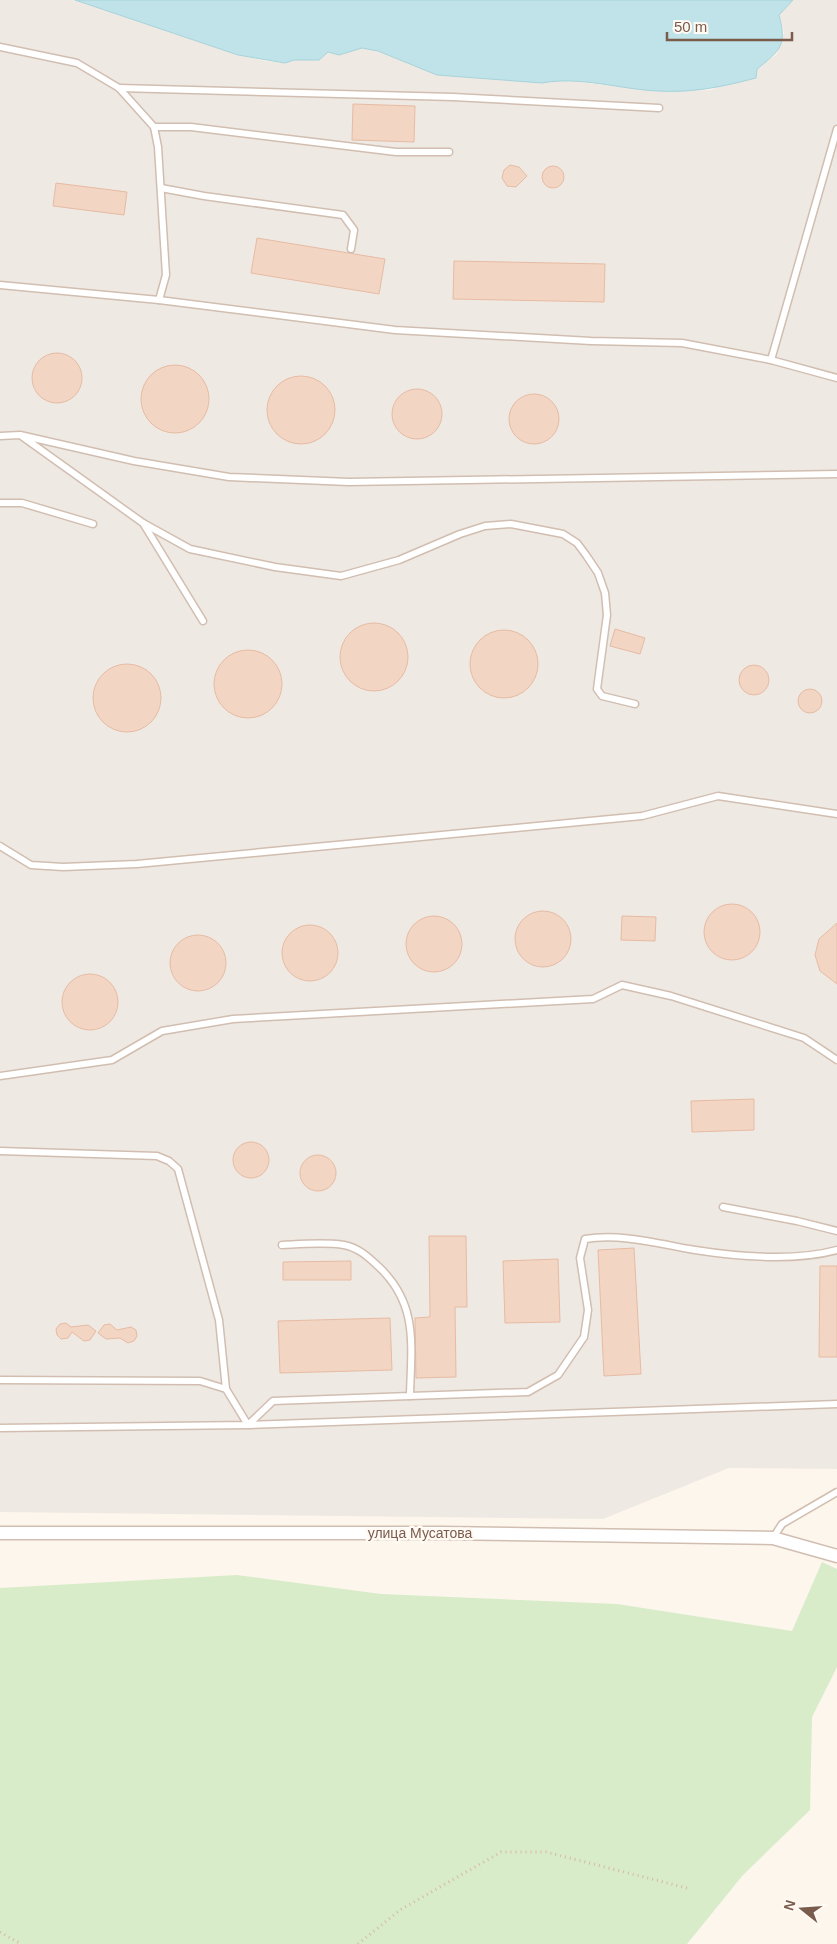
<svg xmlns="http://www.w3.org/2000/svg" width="837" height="1944" font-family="Arial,sans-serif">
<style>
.industrial{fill:#efe9e4}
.green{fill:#d8ecc9}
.water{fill:#bfe3e8;stroke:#a5d3da}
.building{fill:#f3d5c3;stroke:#e6bba3}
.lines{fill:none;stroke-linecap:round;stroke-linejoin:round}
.lane-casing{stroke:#d1beb0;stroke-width:9}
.street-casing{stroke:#d1beb0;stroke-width:15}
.path{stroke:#d9b8a5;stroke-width:3;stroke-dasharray:1 4;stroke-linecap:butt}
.lane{stroke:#fff;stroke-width:6}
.street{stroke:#fff;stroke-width:12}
.labels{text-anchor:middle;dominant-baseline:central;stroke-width:5;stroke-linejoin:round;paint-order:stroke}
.street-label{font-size:14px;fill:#7a5c4d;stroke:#fffaf3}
</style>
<rect width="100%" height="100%" fill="#fdf6ec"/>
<polygon class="industrial" points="0,0 75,0 238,55 266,61 285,63 294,60 319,60 328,52 339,55 362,48 377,51 437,75 542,83 554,81 578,82 658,91 711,90 757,69 777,54 784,33 779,15 793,0 837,0 837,1469 729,1468 603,1519 0,1512"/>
<polygon class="green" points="822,1562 837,1569 837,1667 812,1717 810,1810 743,1875 687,1944 0,1944 0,1588 237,1575 381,1594 617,1604 792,1631"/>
<path class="water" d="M75 0H793L779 15C787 45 781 50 757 69L756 78C721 87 694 93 657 91 619 89 580 76 542 83L437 75 378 51 362 48 339 55 328 52 319 60H294L285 63 238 55Z"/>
<g class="building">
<polygon points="353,104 415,106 414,142 352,140"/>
<polygon points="510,165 519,167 527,176 516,187 507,186 502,178 504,170"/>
<circle cx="553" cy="177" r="11"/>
<polygon points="56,183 127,192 124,215 53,206"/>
<polygon points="257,238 385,259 379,294 251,273"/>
<polygon points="454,261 605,264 604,302 453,299"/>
<circle cx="57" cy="378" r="25"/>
<circle cx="175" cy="399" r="34"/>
<circle cx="301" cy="410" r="34"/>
<circle cx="417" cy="414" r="25"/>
<circle cx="534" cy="419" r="25"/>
<circle cx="374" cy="657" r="34"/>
<polygon points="615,629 645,638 640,654 610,646"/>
<circle cx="504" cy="664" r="34"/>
<circle cx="248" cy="684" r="34"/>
<circle cx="127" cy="698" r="34"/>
<circle cx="754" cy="680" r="15"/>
<circle cx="810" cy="701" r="12"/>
<circle cx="732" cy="932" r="28"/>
<circle cx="543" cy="939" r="28"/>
<circle cx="434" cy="944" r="28"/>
<polygon points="622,916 656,917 655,941 621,940"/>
<polygon points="837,923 837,984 820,971 815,955 819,939"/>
<circle cx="310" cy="953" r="28"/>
<circle cx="198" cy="963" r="28"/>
<circle cx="90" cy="1002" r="28"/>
<polygon points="754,1099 754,1130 692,1132 691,1101"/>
<circle cx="251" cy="1160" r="18"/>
<circle cx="318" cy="1173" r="18"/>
<polygon points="429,1236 466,1236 467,1307 455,1307 456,1377 416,1378 415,1318 430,1317"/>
<polygon points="634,1248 641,1374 604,1376 598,1250"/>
<polygon points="558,1259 560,1322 505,1323 503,1261"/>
<polygon points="351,1261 351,1280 283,1280 283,1262"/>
<polygon points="820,1266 837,1266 837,1357 819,1357"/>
<polygon points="390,1318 392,1370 280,1373 278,1321"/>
<polygon points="66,1323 71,1327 88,1325 96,1331 90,1340 84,1341 72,1332 68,1338 61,1339 57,1335 56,1329 60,1324"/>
<polygon points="110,1324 117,1330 131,1327 136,1330 137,1336 134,1341 128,1343 120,1338 106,1339 98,1333 104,1325"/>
</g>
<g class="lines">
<defs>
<g id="lane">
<polyline points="0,47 77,63 119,88 154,127"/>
<polyline points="119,88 453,97 659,108"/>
<polyline points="161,188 204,196 343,215 354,230 351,249"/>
<polyline points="0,285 159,300 395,330 591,341 682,343 771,360 837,378"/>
<polyline points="159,300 166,275 158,147 154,127 191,127 396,152 449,152"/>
<polyline points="771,360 837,129"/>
<polyline points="0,436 20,435 134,461 229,477 349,482 837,474"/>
<polyline points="23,437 143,523 203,621"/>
<polyline points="0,503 22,503 93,524"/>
<polyline points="143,523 190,549 275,567 341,576 399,560 460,534 485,526 511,524 563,534 577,543 586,555 598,573 605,593 607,615 597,689 602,696 635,704"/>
<polyline points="0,846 31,865 63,867 137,864 642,816 718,796 837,814"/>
<polyline points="0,1076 112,1060 162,1031 233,1019 593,999 622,985 671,996 804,1038 837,1060"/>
<polyline points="0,1151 157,1156 169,1161 178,1169 219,1320 226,1389"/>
<polyline points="723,1207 797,1221 837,1231"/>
<path d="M0 1380 200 1381 226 1389 248 1425 273 1401 410 1396C411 1346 419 1305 379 1267 368 1257 359 1248 344 1245 324 1242 302 1244 282 1245"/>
<path d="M410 1396 528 1392 558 1375 584 1337 588 1310 580 1258 585 1239C621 1233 659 1244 695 1250 740 1257 793 1262 837 1250"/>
<polyline points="0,1428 248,1425 837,1404"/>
<polyline points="773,1538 782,1524 837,1492"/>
</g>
<polyline id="street" points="0,1533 441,1533 773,1538 837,1556"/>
</defs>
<use href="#lane" class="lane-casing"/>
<use href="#street" class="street-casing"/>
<g class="path">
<polyline points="0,1932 21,1944"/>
<polyline points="358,1944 400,1910 501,1852 546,1852 687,1888"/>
</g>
<use href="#lane" class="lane"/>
<use href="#street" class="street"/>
</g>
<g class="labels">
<g class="street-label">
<text x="420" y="1533">улица Мусатова</text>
</g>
</g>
<g transform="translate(802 1909) rotate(287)" stroke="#fffaf3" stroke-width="4" paint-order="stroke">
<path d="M0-4L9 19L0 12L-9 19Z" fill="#7a5c4d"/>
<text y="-8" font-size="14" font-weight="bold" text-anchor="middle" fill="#7a5c4d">N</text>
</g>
<path d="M667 32v8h125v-8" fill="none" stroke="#7a5c4d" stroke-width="2.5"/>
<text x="674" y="32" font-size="15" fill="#7a5c4d" stroke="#fffaf3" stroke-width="4" paint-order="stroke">50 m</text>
</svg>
